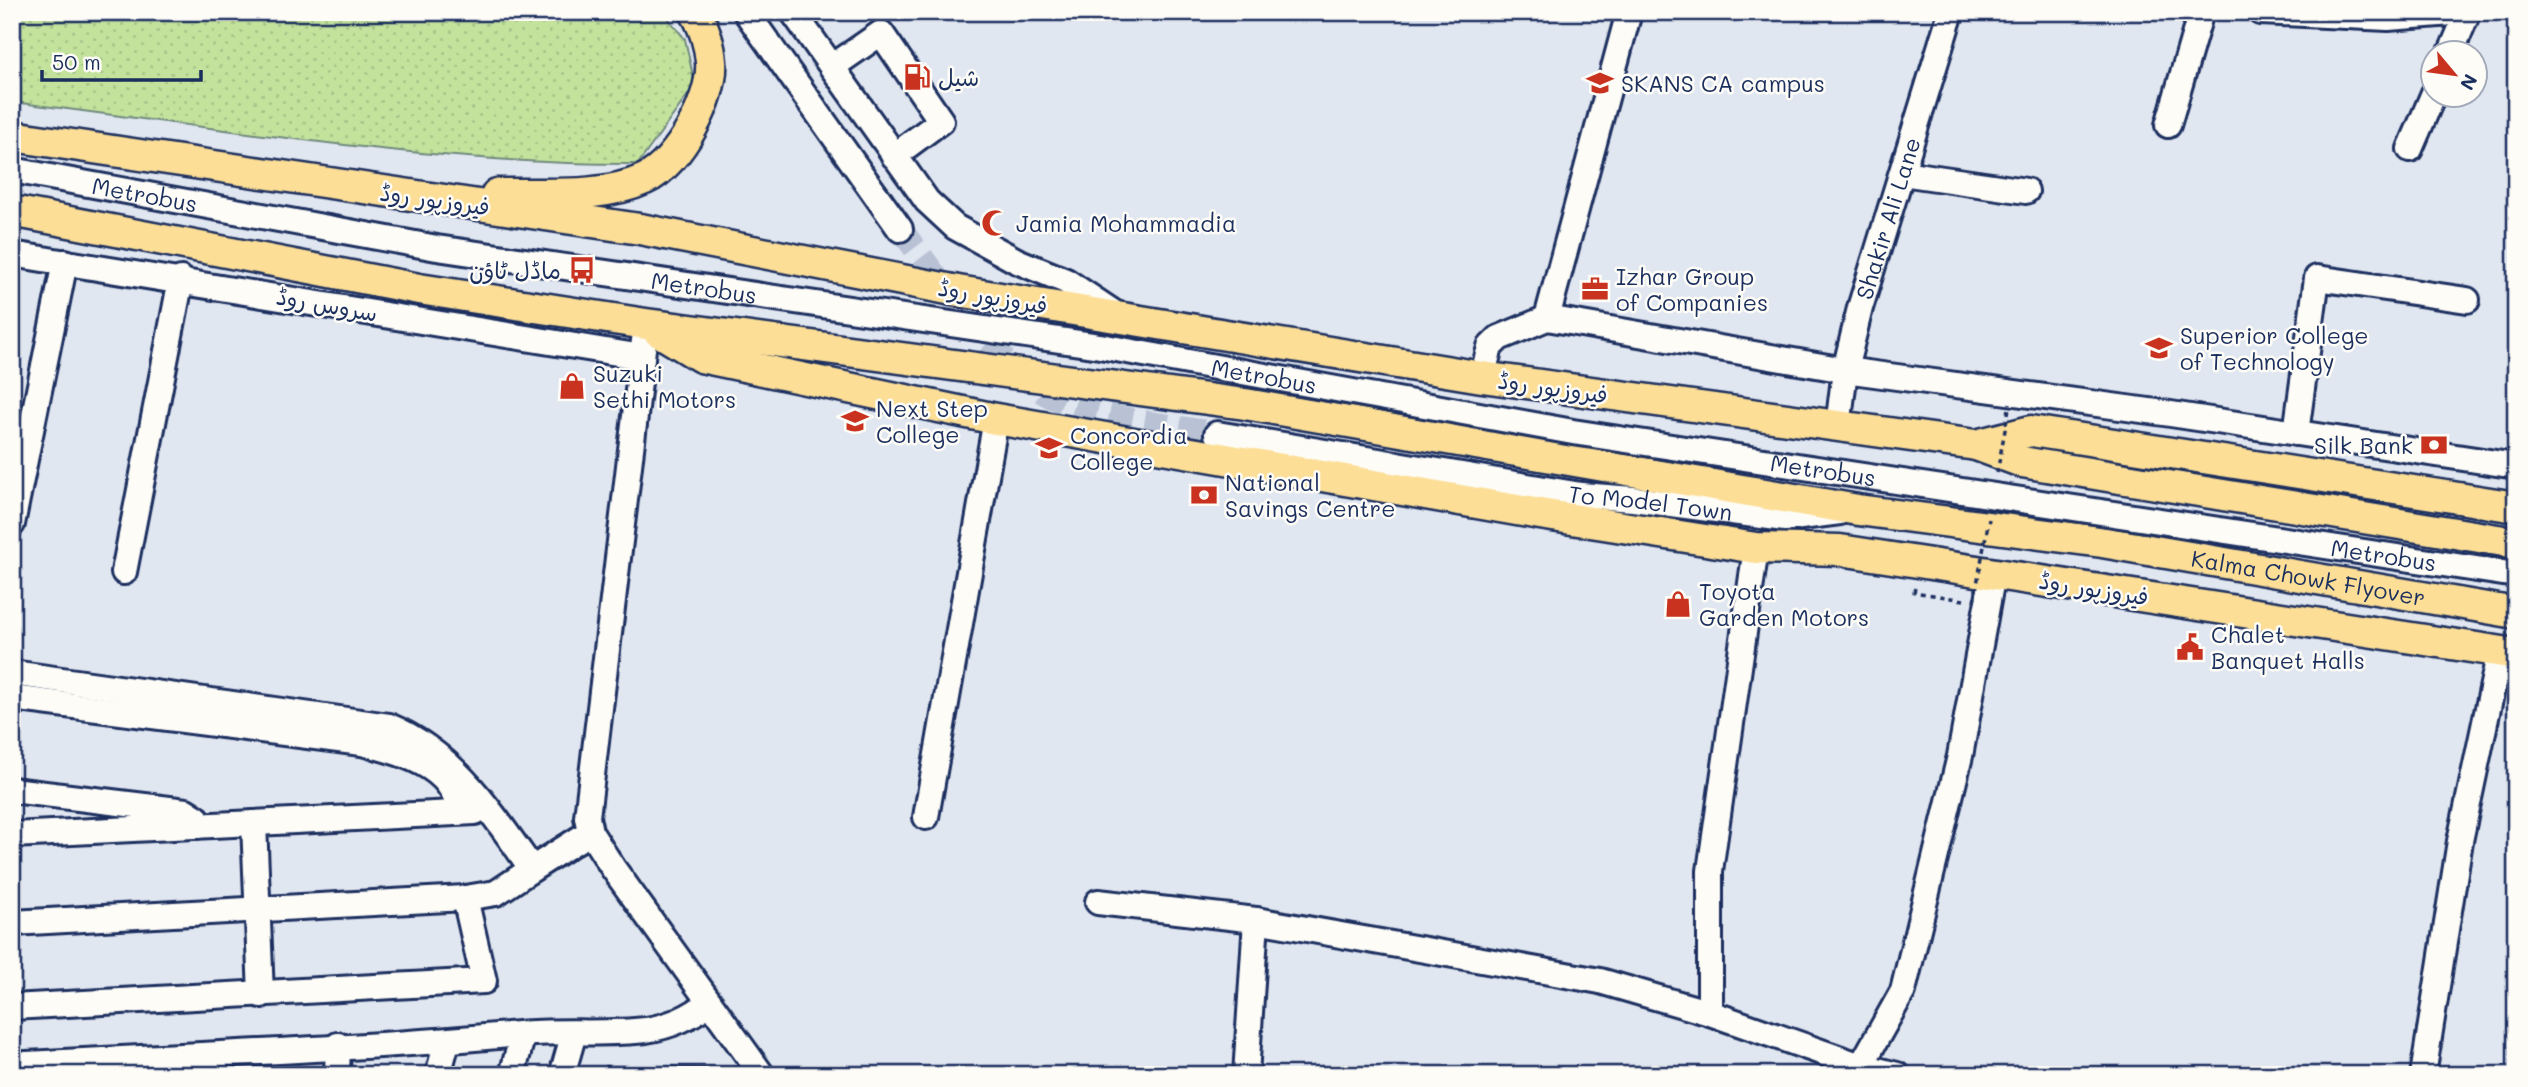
<svg xmlns="http://www.w3.org/2000/svg" width="2528" height="1087" font-family="Mali,'Playpen Sans Arabic',sans-serif">
<style>
.park{fill:url(#park-dots);stroke:#6f897d;stroke-width:2}
.building{fill:#a0b7e4;stroke:#1b2f5e;stroke-width:2}
.lines{fill:none;stroke-linecap:round;stroke-linejoin:round}
.minor-tunnel{stroke:#b9c2d4;stroke-width:24;stroke-dasharray:24 12;stroke-linecap:butt}
.minor-casing{stroke:#1b2f5e;stroke-width:30}
.major-casing{stroke:#1b2f5e;stroke-width:35}
.path{stroke:#1b2f5e;stroke-width:3.5;stroke-dasharray:5 5;stroke-linecap:butt}
.minor{stroke:#fdfcf7;stroke-width:24}
.major{stroke:#fcde96;stroke-width:30}
.minor-bridge-casing{stroke:#1b2f5e;stroke-width:30;stroke-linecap:butt}
.path-bridge{stroke:#1b2f5e;stroke-width:3.5;stroke-dasharray:5 5;stroke-linecap:butt}
.minor-bridge{stroke:#fdfcf7;stroke-width:24}
.labels{text-anchor:middle;dominant-baseline:central;stroke-width:5;stroke-linejoin:round;paint-order:stroke}
.poi-label{font-size:23px;fill:#1b2f5e;stroke:#fdfcf7;text-anchor:start}
.street-label{font-size:23px;fill:#1b2f5e;stroke:#fdfcf7}
</style>
<defs>
<pattern id="park-dots" width="8" height="8" patternUnits="userSpaceOnUse" patternTransform="scale(1.75)"><rect width="8" height="8" fill="#c3e39c"/><path d="M2 2h.1M6 6h.1" fill="none" stroke="#a7c389" stroke-width="1.8" stroke-linecap="round"/></pattern>
</defs>
<rect width="100%" height="100%" fill="#e1e7f1"/>
<filter id="ink" filterUnits="userSpaceOnUse"><feTurbulence type="fractalNoise" baseFrequency=".0143" numOctaves="2"/><feDisplacementMap in="SourceGraphic" scale="14" xChannelSelector="R" yChannelSelector="G"/><feConvolveMatrix kernelMatrix="1 2 1 2 8 2 1 2 1" color-interpolation-filters="sRGB"/></filter>
<g filter="url(#ink)">
<path class="park" d="M12 12H663L685 39 695 85 638 164C431 165 218 127 12 102Z"/>
<g class="building">
<polygon points="606,1066 720,1068 720,1075 606,1075"/>
<polygon points="456,1068 480,1075 454,1075"/>
</g>
<g class="lines">
<path class="minor-tunnel" d="M900 229C937 275 999 370 1050 396 1097 419 1165 424 1217 434"/>
<defs>
<g id="minor">
<polyline points="746,12 900,229"/>
<polyline points="793,12 927,201 955,227 1017,261 1066,281 1117,315"/>
<polyline points="2260,12 2388,18 2465,12"/>
<polyline points="2451,52 2468,12"/>
<polyline points="832,67 881,33 941,121 894,156"/>
<polyline points="2168,125 2201,12"/>
<polyline points="2410,149 2434,93"/>
<polyline points="1902,173 2026,191"/>
<polyline points="12,254 642,357"/>
<polyline points="1547,318 1629,12"/>
<polyline points="646,324 587,817 590,832 613,868 762,1075"/>
<polyline points="1482,377 1490,347 1499,338 1547,318 1845,370 2164,413 2516,466"/>
<path id="s1" d="M1838 427 1845 370 1860 308 1951 12"/>
<polyline points="2296,433 2317,278 2467,300"/>
<path id="s2" d="M1217 434 1581 495 1633 499 1785 519 1840 512"/>
<polyline points="12,524 65,262"/>
<polyline points="124,572 181,279"/>
<path d="M12 673 389 726C454 753 492 813 532 869L590 832"/>
<path d="M12 698 362 743C398 751 457 767 458 812"/>
<polyline points="12,790 186,811 197,818 197,826"/>
<polyline points="926,817 996,419"/>
<polyline points="254,823 261,995"/>
<polyline points="12,835 475,812"/>
<polyline points="1098,902 1256,920 1600,981 1710,1013 1861,1066 1897,1075"/>
<polyline points="12,923 465,898 496,893 532,869"/>
<polyline points="12,1007 484,981 465,898"/>
<polyline points="1710,1013 1710,871 1756,548"/>
<path d="M12 1065C181 1055 351 1050 519 1034 561 1030 604 1035 646 1030 671 1026 690 1018 708 1003"/>
<polyline points="1861,1066 1903,991 1960,756 1993,573"/>
<polyline points="337,1075 338,1045"/>
<polyline points="438,1075 447,1042"/>
<polyline points="512,1075 523,1034"/>
<polyline points="562,1075 574,1033"/>
<polyline points="1246,1075 1256,920"/>
<polyline points="2423,1075 2460,841 2500,651"/>
</g>
<g id="major">
<polyline points="12,136 640,229 958,291 1482,377 1976,445 2022,462 2516,543"/>
<path d="M497 194C544 193 602 199 645 179 678 164 714 98 711 62 710 46 704 26 695 12"/>
<path id="s3" d="M12 211 419 289 646 324 1245 404 1858 510 2102 542 2516 613"/>
<polyline points="658,331 701,357 996,419 1540,514 1756,548 1840,550 2516,654"/>
<polyline points="1976,445 2031,431 2516,507"/>
</g>
</defs>
<use href="#minor" class="minor-casing"/>
<use href="#major" class="major-casing"/>
<polyline class="path" points="1915,588 1914,592 1964,600"/>
<use href="#minor" class="minor"/>
<use href="#major" class="major"/>
<defs>
<g id="minor-bridge">
<path id="s4" d="M12 170 437 248 1100 346 1573 432 2516 575"/>
</g>
</defs>
<use href="#minor-bridge" class="minor-bridge-casing"/>
<g class="path-bridge">
<polyline points="1997,473 2010,403"/>
<polyline points="1974,601 1989,519"/>
</g>
<use href="#minor-bridge" class="minor-bridge"/>
</g>
</g>
<defs>
<symbol id="fuel-bare" viewBox="-9 -9 18 18"><path d="M-5.5-6h7V0h2V4h1.3V-2.5L3-4.5l.8-.8L6-3V5H2.5V1h-1V6h-7ZM-4.2-4.7v3.2H.2V-4.7Z" fill="#c8321e" stroke="#fdfcf7" stroke-width="2.5" paint-order="stroke"/></symbol>
<symbol id="school-bare" viewBox="-9 -9 18 18"><path d="M0-5L7-2L0 1L-7-2ZM-4 1L0 2.5L4 1V4Q0 6-4 4Z" fill="#c8321e" stroke="#fdfcf7" stroke-width="2.5" paint-order="stroke"/></symbol>
<symbol id="mosque-bare" viewBox="-9 -9 18 18"><path d="M3.5-4.9A6 6 0 1 0 3.5 4.9A5 5 0 1 1 3.5-4.9Z" fill="#c8321e" stroke="#fdfcf7" stroke-width="2.5" paint-order="stroke"/></symbol>
<symbol id="bus-bare" viewBox="-9 -9 18 18"><path d="M-5-6H5V4H4V6H2V4H-2V6H-4V4H-5ZM-3.5-4V0h7V-4ZM-3.5 1.2v1.5H-2V1.2ZM2 1.2v1.5H3.5V1.2Z" fill="#c8321e" stroke="#fdfcf7" stroke-width="2.5" paint-order="stroke"/></symbol>
<symbol id="office-bare" viewBox="-9 -9 18 18"><path d="M-6-3h4V-5.5h4V-3h4V5H-6ZM-1-4.5V-3h2v-1.5ZM-6 0V1H6V0Z" fill="#c8321e" stroke="#fdfcf7" stroke-width="2.5" paint-order="stroke"/></symbol>
<symbol id="university-bare" viewBox="-9 -9 18 18"><path d="M0-5L7-2L0 1L-7-2ZM-4 1L0 2.5L4 1V4Q0 6-4 4Z" fill="#c8321e" stroke="#fdfcf7" stroke-width="2.5" paint-order="stroke"/></symbol>
<symbol id="shop-bare" viewBox="-9 -9 18 18"><path d="M-5-2.5h2.3a2.7 3.5 0 0 1 5.4 0H5L5.5 6h-11ZM-1.5-2.5h3a1.5 2.3 0 0 0-3 0Z" fill="#c8321e" stroke="#fdfcf7" stroke-width="2.5" paint-order="stroke"/></symbol>
<symbol id="bank-bare" viewBox="-9 -9 18 18"><path d="M-6-4H6V4H-6ZM0-2.3a2.3 2.3 0 1 0 0 4.6a2.3 2.3 0 1 0 0-4.6Z" fill="#c8321e" stroke="#fdfcf7" stroke-width="2.5" paint-order="stroke"/></symbol>
<symbol id="civic-bare" viewBox="-9 -9 18 18"><path d="M-.6-6.5H3V-4.5H.6V-3L4-1V1h2V6H-6V1h2V-1L-.6-3ZM-1.2 2.5V6h2.4V2.5Z" fill="#c8321e" stroke="#fdfcf7" stroke-width="2.5" paint-order="stroke"/></symbol>
</defs>
<g fill-rule="evenodd">
<use href="#fuel-bare" x="898" y="58" width="38" height="38"/>
<use href="#school-bare" x="1581" y="64" width="38" height="38"/>
<use href="#mosque-bare" x="976" y="204" width="38" height="38"/>
<use href="#bus-bare" x="563" y="251" width="38" height="38"/>
<use href="#office-bare" x="1576" y="270" width="38" height="38"/>
<use href="#university-bare" x="2140" y="329" width="38" height="38"/>
<use href="#shop-bare" x="553" y="367" width="38" height="38"/>
<use href="#university-bare" x="836" y="402" width="38" height="38"/>
<use href="#bank-bare" x="2415" y="426" width="38" height="38"/>
<use href="#university-bare" x="1030" y="429" width="38" height="38"/>
<use href="#bank-bare" x="1185" y="476" width="38" height="38"/>
<use href="#shop-bare" x="1659" y="585" width="38" height="38"/>
<use href="#civic-bare" x="2171" y="628" width="38" height="38"/>
</g>
<g class="labels">
<g class="poi-label">
<text x="938" y="77">شیل</text>
<text x="1621" y="83">SKANS CA campus</text>
<text x="1016" y="223">Jamia Mohammadia</text>
<text x="561" y="270" text-anchor="end">ماڈل ٹاؤن</text>
<text x="1616" y="276">Izhar Group<tspan x="1616" dy="26">of Companies</tspan></text>
<text x="2180" y="335">Superior College<tspan x="2180" dy="26">of Technology</tspan></text>
<text x="593" y="373">Suzuki<tspan x="593" dy="26">Sethi Motors</tspan></text>
<text x="876" y="408">Next Step<tspan x="876" dy="26">College</tspan></text>
<text x="1070" y="435">Concordia<tspan x="1070" dy="26">College</tspan></text>
<text x="2413" y="445" text-anchor="end">Silk Bank</text>
<text x="1225" y="482">National<tspan x="1225" dy="26">Savings Centre</tspan></text>
<text x="1699" y="591">Toyota<tspan x="1699" dy="26">Garden Motors</tspan></text>
<text x="2211" y="634">Chalet<tspan x="2211" dy="26">Banquet Halls</tspan></text>
</g>
<g class="street-label">
<text stroke="none"><textPath href="#s4" startOffset="135">Metrobus</textPath></text>
<text transform="translate(435 199) rotate(8)">فیروزپور روڈ</text>
<text stroke="none"><textPath href="#s1" startOffset="215">Shakir Ali Lane</textPath></text>
<text stroke="none"><textPath href="#s4" startOffset="702">Metrobus</textPath></text>
<text transform="translate(993 296) rotate(10)">فیروزپور روڈ</text>
<text transform="translate(327 304) rotate(10)">سروس روڈ</text>
<text stroke="none"><textPath href="#s4" startOffset="1269">Metrobus</textPath></text>
<text transform="translate(1553 387) rotate(8)">فیروزپور روڈ</text>
<text stroke="none"><textPath href="#s4" startOffset="1836">Metrobus</textPath></text>
<text stroke="none"><textPath href="#s2" startOffset="439">To Model Town</textPath></text>
<text stroke="none"><textPath href="#s4" startOffset="2403">Metrobus</textPath></text>
<text stroke="none"><textPath href="#s3" startOffset="2326">Kalma Chowk Flyover</textPath></text>
<text transform="translate(2094 588) rotate(9)">فیروزپور روڈ</text>
</g>
</g>
<rect width="2528" height="1087" fill="none" stroke="#fdfcf7" stroke-width="42"/>
<rect x="21" y="21" width="2486" height="1045" fill="none" stroke="#1b2f5e" stroke-width="2.5" filter="url(#ink)"/>
<g transform="translate(2454 74) rotate(119)"><circle r="33" fill="#fdfcf7" stroke="#a3aaba" stroke-width="2"/>
<path d="M0-5L12 26L0 18L-12 26Z" fill="#c8321e"/>
<text y="-10" font-size="19" font-weight="bold" text-anchor="middle" fill="#1b2f5e">N</text>
</g>
<path d="M42 70v10h159v-10" fill="none" stroke="#1b2f5e" stroke-width="3.5"/>
<text x="52" y="70" font-size="21" fill="#1b2f5e" stroke="#fdfcf7" stroke-width="5" paint-order="stroke">50 m</text>
</svg>
